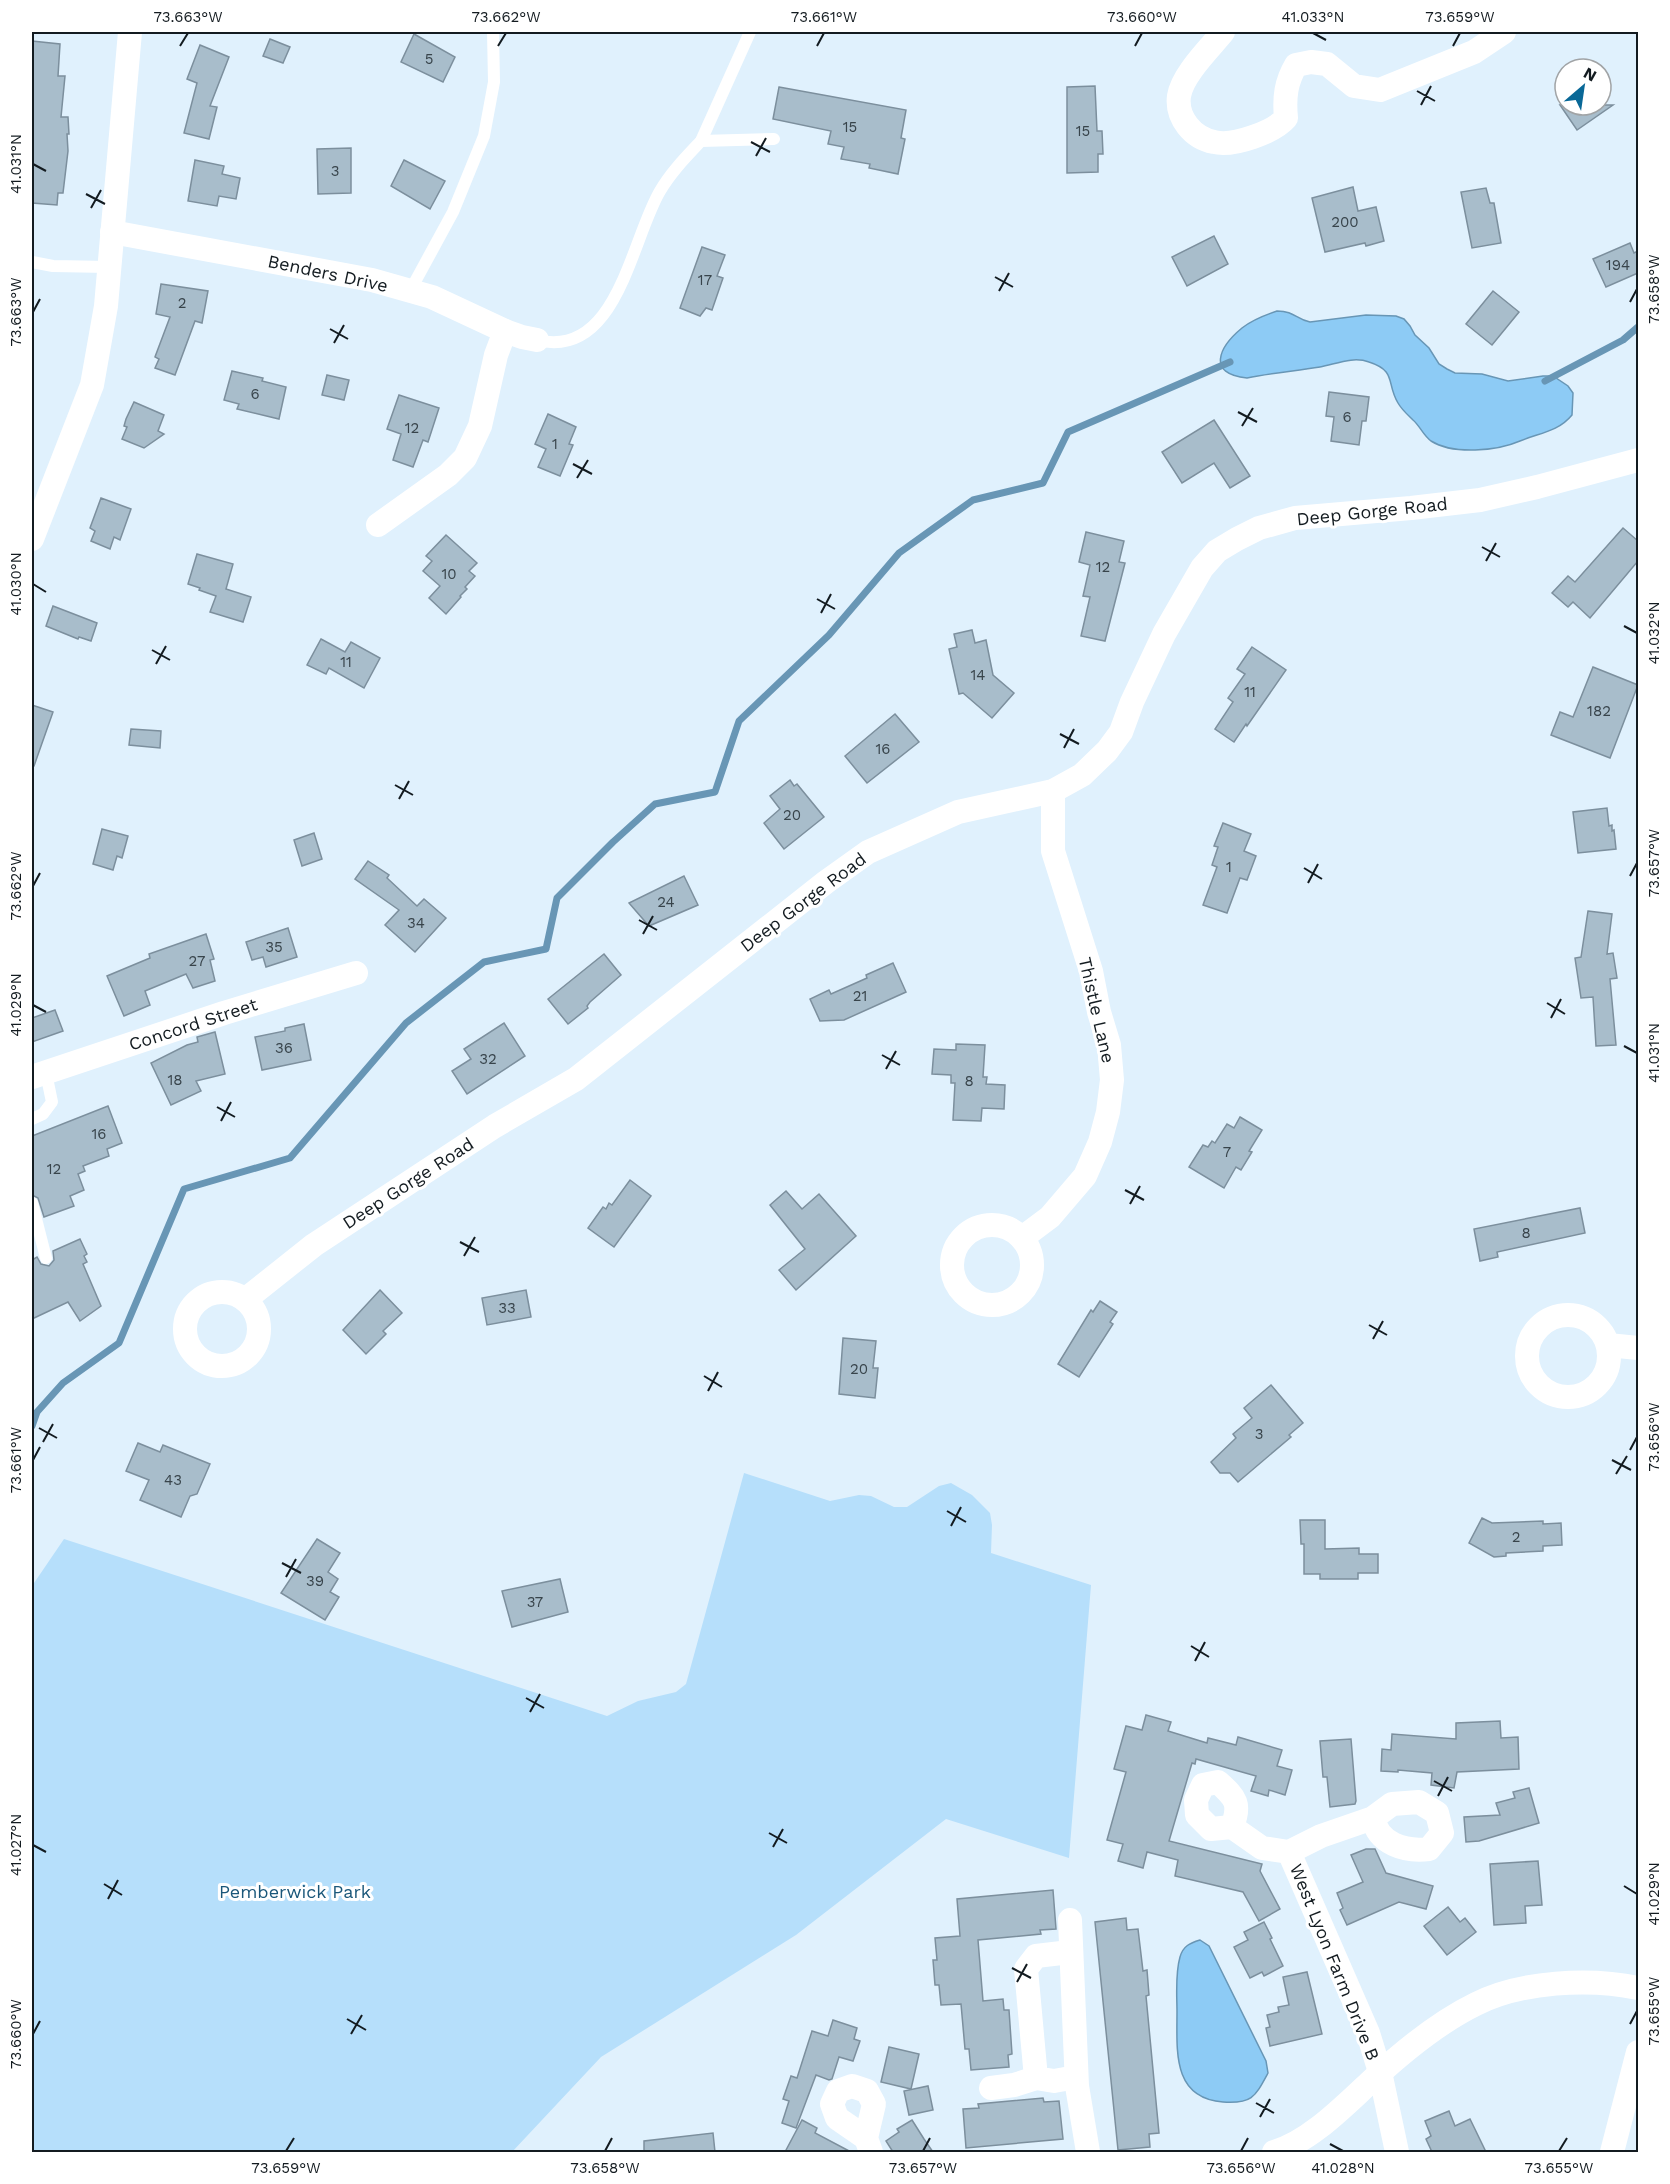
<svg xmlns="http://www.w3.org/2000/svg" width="1670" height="2184" font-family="'Work Sans',sans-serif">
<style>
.green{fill:#b6dffb}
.water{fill:#8dcbf5;stroke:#6896b5;stroke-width:1.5}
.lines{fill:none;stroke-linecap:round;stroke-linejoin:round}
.stream{stroke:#6896b5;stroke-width:7}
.building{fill:#a8bdcb;stroke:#7c8f9d;stroke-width:1.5}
.lane{stroke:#fff;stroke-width:12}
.street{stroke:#fff;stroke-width:24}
.ticks{fill:none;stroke:#131b20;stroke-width:2}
.labels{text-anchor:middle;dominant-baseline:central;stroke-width:6;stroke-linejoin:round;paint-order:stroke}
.number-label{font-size:15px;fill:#38444b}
.street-label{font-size:18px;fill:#131b20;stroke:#fff}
.park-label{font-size:18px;fill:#1a577a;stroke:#fff}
.neatline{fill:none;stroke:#131b20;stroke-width:2}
.ticks-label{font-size:15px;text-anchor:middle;fill:#131b20}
</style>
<rect width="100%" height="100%" fill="#e0f1fd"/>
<polygon class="green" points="744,1473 830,1501 859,1495 871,1496 894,1507 907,1507 939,1486 951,1483 972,1495 990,1513 992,1525 991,1553 1091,1585 1069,1858 946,1819 796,1935 601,2057 512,2152 32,2152 32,1586 64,1539 607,1716 638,1701 676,1692 686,1684"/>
<g class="water">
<path d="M1277 311C1295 311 1295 319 1310 322L1366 315 1396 316 1404 319 1410 326 1415 335 1429 348 1439 364 1447 369 1455 373 1482 374 1508 381 1543 376H1553L1568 386 1573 393 1572 415C1558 432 1539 433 1520 441 1497 451 1453 455 1431 441 1423 435 1420 426 1413 420 1408 415 1402 410 1398 403 1386 383 1397 371 1369 362 1353 356 1336 364 1320 367 1296 371 1271 373 1247 378 1206 374 1219 347 1242 328 1252 320 1265 315 1277 311Z"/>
<path d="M1200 1940 1209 1946 1266 2061 1268 2073C1255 2097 1252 2104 1223 2102 1172 2098 1177 2051 1177 2012 1177 1995 1175 1974 1180 1957 1183 1946 1190 1943 1200 1940Z"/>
</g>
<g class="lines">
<g class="stream">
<polyline points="1545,381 1623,340 1638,327"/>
<polyline points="32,1426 37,1412 63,1383 119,1343 184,1189 290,1158 406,1023 484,962 546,949 557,898 613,842 655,804 715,792 739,721 829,635 899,553 973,500 1043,483 1068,432 1230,362"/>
</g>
</g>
<g class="building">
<polygon points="414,34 455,57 443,82 401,62"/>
<polygon points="270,39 290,47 283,63 263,56"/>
<polygon points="32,41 60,44 58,76 65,76 61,117 68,117 69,134 67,134 68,151 63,193 58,193 57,205 32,203"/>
<polygon points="200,45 229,57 210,106 217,107 209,139 184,133 197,83 187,79"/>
<polygon points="1095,86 1097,131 1102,131 1103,154 1098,154 1098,172 1067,173 1067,87"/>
<polygon points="779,87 906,110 901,138 905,139 898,174 869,168 870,164 841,159 844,147 828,144 831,131 773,119"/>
<polygon points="1560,105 1613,105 1577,130"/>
<polygon points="351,148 351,193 318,194 317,149"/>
<polygon points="195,160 224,166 222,174 240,178 236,199 219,196 217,206 188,201"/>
<polygon points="404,160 445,181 430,209 391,186"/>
<polygon points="1353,187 1358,211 1376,207 1384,241 1366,246 1365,243 1325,252 1312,198"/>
<polygon points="1486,188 1490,203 1494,203 1501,243 1472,248 1461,192"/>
<polygon points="1214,236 1228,264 1187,286 1172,257"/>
<polygon points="1630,243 1634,253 1638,251 1638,273 1606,287 1593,259"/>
<polygon points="702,247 725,255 717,276 723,278 712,310 706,308 700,316 680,308"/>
<polygon points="161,284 208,291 202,323 195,321 175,375 155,368 159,359 155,357 170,317 156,314"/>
<polygon points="1493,291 1519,312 1492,345 1466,324"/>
<polygon points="232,371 263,378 262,381 286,387 279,419 237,409 239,404 224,400"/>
<polygon points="327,375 349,380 344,400 322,395"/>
<polygon points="1329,392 1369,397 1366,421 1362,421 1359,445 1331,441 1334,417 1326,416"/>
<polygon points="399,395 439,408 428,442 423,440 413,467 393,460 401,434 387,429"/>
<polygon points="134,402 164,415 158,431 164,434 144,448 122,439 127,427 124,426 126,419"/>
<polygon points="548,414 576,427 569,444 573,445 560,476 538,467 546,449 535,444"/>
<polygon points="1214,420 1250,476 1230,488 1214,463 1182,483 1162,452"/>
<polygon points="101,498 131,509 120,540 114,537 110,549 91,541 95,531 90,528"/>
<polygon points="1623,528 1638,541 1638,561 1590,618 1573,602 1568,607 1552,593 1568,576 1575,582"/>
<polygon points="1086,532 1124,541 1119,562 1125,563 1105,641 1081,636 1090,597 1083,596 1090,565 1079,562"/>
<polygon points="446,535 477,563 469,571 475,576 465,587 467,589 460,596 461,597 446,614 429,598 440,586 423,571 432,561 426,556"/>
<polygon points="197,554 233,564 226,589 251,597 243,622 210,612 216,596 199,590 200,588 188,584"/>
<polygon points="53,606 97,623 91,641 79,637 78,639 46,626"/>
<polygon points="972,630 975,643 986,640 993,675 1014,693 992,718 963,693 959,694 949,649 957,647 954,634"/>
<polygon points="321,639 345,652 351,642 380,658 364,688 329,668 326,674 307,665"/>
<polygon points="1252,647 1286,670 1247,726 1246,724 1234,742 1215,729 1233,702 1228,698 1245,674 1237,669"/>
<polygon points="1593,667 1638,685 1610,758 1551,735 1560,712 1573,717"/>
<polygon points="32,705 53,712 34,766 32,766"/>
<polygon points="895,714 919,742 867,783 845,756"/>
<polygon points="131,729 161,731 160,748 129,745"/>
<polygon points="790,780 794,786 797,784 824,817 784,849 764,823 780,809 770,796"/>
<polygon points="1607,808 1609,826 1612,825 1612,831 1614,830 1616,849 1578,853 1573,812"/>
<polygon points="1223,823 1251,834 1244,851 1256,856 1247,880 1240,878 1227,913 1203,905 1217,867 1212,865 1218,847 1214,846"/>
<polygon points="102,829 128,836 122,858 117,856 113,870 93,864"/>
<polygon points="314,833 322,859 302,866 294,840"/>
<polygon points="368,861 389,875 387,878 417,906 424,899 446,918 415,952 385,925 399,910 355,879"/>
<polygon points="684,876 698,905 649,926 629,903"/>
<polygon points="1588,911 1612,914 1607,954 1613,953 1617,978 1610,979 1616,1045 1596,1046 1593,997 1581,998 1575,958 1581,957"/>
<polygon points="288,928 297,957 266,967 263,957 252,960 246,942"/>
<polygon points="206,934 214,959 210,960 215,981 193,988 186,974 145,991 150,1005 124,1016 107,976 150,958 149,954"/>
<polygon points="604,954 621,975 590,1002 587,1006 588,1008 568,1024 548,999"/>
<polygon points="893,963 906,992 844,1020 820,1021 810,999 829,990 831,994 867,978 866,975"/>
<polygon points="55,1010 63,1031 32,1042 32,1018"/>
<polygon points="504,1023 525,1056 467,1094 452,1071 471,1059 464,1049"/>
<polygon points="304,1024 311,1060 262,1070 255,1037 285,1031 285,1028"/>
<polygon points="215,1032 225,1074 196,1081 201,1091 171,1105 151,1063 187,1045 198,1042 197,1037"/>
<polygon points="956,1044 985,1045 983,1077 987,1077 986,1084 1005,1085 1004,1109 982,1108 981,1121 953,1120 955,1083 951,1083 951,1075 932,1074 934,1049 956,1050"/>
<polygon points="108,1106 122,1143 107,1149 109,1156 83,1166 85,1171 78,1174 84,1190 70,1196 74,1206 44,1217 38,1198 32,1195 32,1136"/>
<polygon points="1240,1117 1262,1130 1249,1151 1252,1152 1241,1170 1236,1167 1224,1188 1189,1167 1203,1145 1208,1147 1212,1141 1215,1143 1227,1124 1234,1128"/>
<polygon points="630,1180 651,1196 614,1247 588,1228 603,1207 606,1209 609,1203 612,1205"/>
<polygon points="786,1191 802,1209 819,1194 856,1236 796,1290 779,1270 805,1249 770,1205"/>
<polygon points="1580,1208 1585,1233 1497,1252 1498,1257 1480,1261 1474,1229"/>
<polygon points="80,1239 87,1254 84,1256 87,1262 83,1264 101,1306 80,1321 68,1302 32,1319 32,1260 37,1257 41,1264 49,1266 54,1260 53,1251"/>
<polygon points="380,1290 402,1313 383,1331 386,1334 366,1354 343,1330"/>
<polygon points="526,1290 531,1317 487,1325 482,1298"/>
<polygon points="1100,1301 1117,1312 1110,1322 1113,1324 1079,1377 1058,1364 1091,1310 1093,1312"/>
<polygon points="843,1338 876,1341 873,1368 878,1368 875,1398 839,1394"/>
<polygon points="1271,1385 1303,1423 1289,1435 1291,1437 1238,1482 1230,1473 1220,1473 1211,1462 1236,1438 1233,1434 1252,1418 1244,1408"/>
<polygon points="138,1443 160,1452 163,1445 210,1464 197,1494 190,1496 181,1517 140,1500 149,1480 126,1471"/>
<polygon points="1482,1518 1492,1523 1543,1521 1543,1524 1561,1523 1562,1545 1543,1546 1543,1551 1506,1553 1506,1556 1494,1557 1469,1543"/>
<polygon points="1300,1520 1325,1520 1325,1549 1359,1548 1359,1554 1378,1554 1378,1573 1358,1573 1358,1579 1320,1579 1320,1574 1304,1574 1304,1544 1301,1544"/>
<polygon points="317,1539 340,1553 328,1572 338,1579 330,1592 339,1597 325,1620 281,1593"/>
<polygon points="560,1579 568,1612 512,1627 502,1591"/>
<polygon points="1146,1715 1171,1722 1168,1731 1207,1743 1208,1738 1236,1745 1238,1737 1282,1750 1277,1766 1292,1770 1285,1795 1269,1790 1268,1796 1251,1791 1256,1776 1196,1759 1195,1764 1192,1763 1169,1841 1262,1864 1260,1871 1280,1909 1259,1921 1243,1892 1175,1876 1178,1860 1147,1852 1143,1868 1118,1861 1123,1844 1107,1840 1126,1772 1114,1769 1126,1726 1142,1730"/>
<polygon points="1500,1721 1501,1738 1518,1737 1519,1769 1457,1772 1454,1788 1431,1785 1432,1773 1398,1770 1398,1772 1381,1771 1382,1749 1391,1750 1392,1734 1456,1739 1456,1723"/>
<polygon points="1351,1739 1356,1801 1355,1804 1330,1807 1327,1777 1323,1777 1320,1741"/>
<polygon points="1529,1788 1539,1823 1479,1841 1466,1842 1464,1817 1500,1815 1496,1803 1515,1798 1513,1792"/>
<polygon points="1366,1849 1375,1849 1386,1873 1433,1886 1426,1909 1399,1902 1347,1925 1340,1910 1343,1908 1337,1893 1363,1882 1351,1855"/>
<polygon points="1538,1861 1542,1905 1525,1906 1526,1923 1494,1925 1490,1864"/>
<polygon points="1053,1890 1056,1929 1040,1930 1041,1934 978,1940 983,2001 1003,1999 1004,2010 1009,2010 1012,2054 1008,2055 1009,2067 971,2070 969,2049 965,2049 961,2004 941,2005 939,1985 935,1985 933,1960 937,1960 935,1938 960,1936 957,1899"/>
<polygon points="1448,1907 1460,1922 1465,1918 1476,1932 1447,1955 1424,1926"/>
<polygon points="1126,1918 1127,1930 1138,1929 1143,1971 1147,1970 1149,1995 1146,1996 1159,2133 1149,2134 1150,2147 1118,2150 1095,1922"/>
<polygon points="1264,1922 1272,1938 1270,1939 1283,1966 1264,1976 1262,1972 1250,1978 1234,1947 1248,1940 1244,1932"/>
<polygon points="1307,1972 1322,2034 1270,2046 1266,2028 1270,2027 1267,2015 1279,2012 1278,2007 1289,2005 1283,1977"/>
<polygon points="833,2020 857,2028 854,2039 860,2041 853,2061 839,2057 832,2079 829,2080 816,2075 796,2128 782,2123 789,2101 783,2099 791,2076 797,2078 812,2031 828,2036"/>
<polygon points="889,2047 919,2054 911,2089 881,2082"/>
<polygon points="928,2086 933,2110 909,2115 904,2091"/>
<polygon points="1043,2098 1044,2102 1059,2101 1063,2139 966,2148 963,2109 979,2108 978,2104"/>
<polygon points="1449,2111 1455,2126 1470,2119 1486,2152 1432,2152 1426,2139 1431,2136 1425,2121"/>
<polygon points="802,2120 817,2128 815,2133 851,2152 785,2152"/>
<polygon points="912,2120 924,2139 933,2152 893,2152 886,2141 899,2132 897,2129"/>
<polygon points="713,2133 715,2152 644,2152 644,2141"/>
</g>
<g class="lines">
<g class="lane">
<polyline points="701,141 750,32"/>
<polyline points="32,262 53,266 109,267"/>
<polyline points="410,291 453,212 484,136 494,82 493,32"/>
<path d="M537 340C617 360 631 240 660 191 671 172 686 157 701 141L774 139"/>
<polyline points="32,1119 43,1114 52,1102 46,1073"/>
<polyline points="32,1203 46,1258"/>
</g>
<g class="street">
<path d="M1223 32C1210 48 1182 75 1179 96 1176 118 1193 138 1214 142 1233 147 1274 132 1286 118 1284 97 1286 82 1296 65L1311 62 1327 64 1354 86 1380 90 1474 52 1504 32"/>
<polyline points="112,232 372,280 432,297 505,331 522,337 537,340"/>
<polyline points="378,525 448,475 465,458 480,426 496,355 505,331"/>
<polyline points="32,539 92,385 106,306 130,32"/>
<polyline points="32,1077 224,1013 356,973"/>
<circle cx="992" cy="1265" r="40"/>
<polyline points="1022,1238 1050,1217 1085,1176 1100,1142 1108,1112 1112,1080 1109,1045 1099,1012 1091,971 1053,851 1053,791"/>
<circle cx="222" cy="1329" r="37"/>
<polyline points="246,1299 314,1245 495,1126 576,1079 826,882 868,852 958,812 1053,791 1082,775 1107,751 1121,732 1132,702 1164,634 1202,568 1217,551 1237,539 1259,528 1295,518 1411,508 1480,500 1537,487 1638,460"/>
<circle cx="1568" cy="1356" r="41"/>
<polyline points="1608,1345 1638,1348"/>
<path d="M1232 1827C1241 1804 1236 1798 1218 1782L1203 1785 1196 1800 1197 1815 1211 1829 1232 1827 1262 1848 1289 1852 1321 1836 1373 1818 1392 1804 1419 1802 1437 1813 1442 1833 1429 1849C1405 1852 1378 1844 1373 1818"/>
<polyline points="1289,1852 1368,2033 1380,2072 1397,2152"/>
<polyline points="1070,1920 1077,2086 1088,2152"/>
<polyline points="1070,1952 1036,1956 1026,1969 1036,2078 1054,2081 1076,2077"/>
<polyline points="991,2088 1014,2085 1036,2078"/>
<polyline points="866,2138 837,2118 832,2104 838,2091 852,2086 867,2091 874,2104 866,2138 871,2152"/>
<path d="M1274 2152C1309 2142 1343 2107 1369 2083 1401 2053 1437 2023 1476 2004 1521 1981 1590 1978 1638 1988"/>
<polyline points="1612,2152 1638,2052"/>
</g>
</g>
<path class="ticks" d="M1313 33 1326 40M180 46 188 33M498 46 506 33M817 46 824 33M1135 46 1142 33M1453 46 1460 33M1417 91 1435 101M1421 105 1431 86M751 142 770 152M756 156 766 138M33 164 46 171M86 194 105 204M91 208 101 190M995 277 1013 287M999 291 1009 273M1630 302 1637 289M33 312 40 299M330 329 348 339M334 343 344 325M1238 412 1257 422M1242 426 1253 408M573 464 592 474M577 478 588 460M1482 547 1500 557M1486 561 1496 543M33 584 46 592M817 599 835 609M821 613 831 594M1624 626 1637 633M152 650 170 660M156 664 166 646M1060 734 1079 744M1064 748 1074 729M395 785 413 795M399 799 409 781M1304 868 1322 879M1630 876 1637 863M1308 883 1318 864M33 886 40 873M639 920 657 930M643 934 653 916M1547 1003 1565 1014M33 1005 46 1012M1551 1018 1561 999M1624 1046 1637 1053M882 1055 900 1065M886 1069 896 1051M217 1107 235 1117M221 1121 231 1102M1125 1190 1144 1200M1130 1204 1140 1186M460 1242 479 1252M464 1256 475 1237M1369 1325 1387 1335M1373 1339 1383 1321M704 1376 722 1387M708 1391 718 1372M39 1428 57 1438M43 1442 53 1424M1630 1450 1637 1437M33 1460 40 1447M1612 1460 1631 1470M1616 1474 1627 1456M947 1511 966 1522M951 1526 961 1507M282 1563 301 1573M286 1577 296 1559M1191 1646 1209 1657M1195 1661 1205 1642M526 1698 544 1708M530 1712 540 1694M1434 1781 1452 1791M1438 1796 1448 1777M769 1833 787 1843M33 1845 46 1852M773 1847 783 1829M104 1884 122 1895M1624 1886 1637 1894M108 1899 118 1880M1012 1968 1031 1978M1017 1982 1027 1964M347 2019 366 2030M1630 2024 1637 2011M33 2034 40 2021M351 2034 362 2015M1256 2103 1274 2113M1260 2117 1270 2099M1330 2144 1343 2151M286 2151 294 2138M605 2151 612 2138M923 2151 930 2138M1241 2151 1248 2138M1559 2151 1567 2138"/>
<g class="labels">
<g class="number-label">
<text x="429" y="59">5</text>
<text x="850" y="127">15</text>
<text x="1083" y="131">15</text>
<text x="335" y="171">3</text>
<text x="1345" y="222">200</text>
<text x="1618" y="265">194</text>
<text x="705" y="280">17</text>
<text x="182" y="303">2</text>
<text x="255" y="394">6</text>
<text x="1347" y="417">6</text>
<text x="412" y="428">12</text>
<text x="555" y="444">1</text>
<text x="1103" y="567">12</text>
<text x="449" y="574">10</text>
<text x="346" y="662">11</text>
<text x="978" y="675">14</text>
<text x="1250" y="692">11</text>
<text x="1599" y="711">182</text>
<text x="883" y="749">16</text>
<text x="792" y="815">20</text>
<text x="1229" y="867">1</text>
<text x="666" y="902">24</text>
<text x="416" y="923">34</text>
<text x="274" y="947">35</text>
<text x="197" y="961">27</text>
<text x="860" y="996">21</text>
<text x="284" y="1048">36</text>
<text x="488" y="1059">32</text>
<text x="175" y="1080">18</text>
<text x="969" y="1081">8</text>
<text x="99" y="1134">16</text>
<text x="1227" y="1152">7</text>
<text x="54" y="1169">12</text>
<text x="1526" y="1233">8</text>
<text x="507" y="1308">33</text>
<text x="859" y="1369">20</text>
<text x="1259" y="1434">3</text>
<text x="173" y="1480">43</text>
<text x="1516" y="1537">2</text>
<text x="315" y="1581">39</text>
<text x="535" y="1602">37</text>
</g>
<g class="street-label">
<text transform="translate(328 273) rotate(12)">Benders Drive</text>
<text transform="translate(1372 511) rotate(-6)">Deep Gorge Road</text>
<text transform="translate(803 902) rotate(-37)">Deep Gorge Road</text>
<text transform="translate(1097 1010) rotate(77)">Thistle Lane</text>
<text transform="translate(193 1024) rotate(-18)">Concord Street</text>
<text transform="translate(408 1183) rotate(-33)">Deep Gorge Road</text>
<text transform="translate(1335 1962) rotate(68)">West Lyon Farm Drive B</text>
</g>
<g class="park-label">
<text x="295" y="1891">Pemberwick Park</text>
</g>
</g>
<rect width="1670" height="2184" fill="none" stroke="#ffffff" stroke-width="66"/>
<g transform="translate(1583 87) rotate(29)"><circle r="28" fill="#ffffff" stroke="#a1a4a6" stroke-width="1.5"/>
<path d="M0-4.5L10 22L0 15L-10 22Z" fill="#096897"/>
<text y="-9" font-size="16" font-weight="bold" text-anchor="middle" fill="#131b20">N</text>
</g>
<rect x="33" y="33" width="1604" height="2118" class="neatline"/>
<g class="ticks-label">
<text x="188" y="22">73.663°W</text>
<text x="506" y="22">73.662°W</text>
<text x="824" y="22">73.661°W</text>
<text x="1142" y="22">73.660°W</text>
<text x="1313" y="22">41.033°N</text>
<text x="1460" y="22">73.659°W</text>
<text transform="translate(16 164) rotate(-90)" y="5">41.031°N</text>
<text transform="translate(1654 289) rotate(-90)" y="5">73.658°W</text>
<text transform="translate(16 312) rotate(-90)" y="5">73.663°W</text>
<text transform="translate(16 584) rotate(-90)" y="5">41.030°N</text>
<text transform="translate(1654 633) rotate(-90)" y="5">41.032°N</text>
<text transform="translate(1654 863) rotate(-90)" y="5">73.657°W</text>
<text transform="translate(16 886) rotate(-90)" y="5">73.662°W</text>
<text transform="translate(16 1005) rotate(-90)" y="5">41.029°N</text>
<text transform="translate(1654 1053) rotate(-90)" y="5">41.031°N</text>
<text transform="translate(1654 1437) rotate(-90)" y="5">73.656°W</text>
<text transform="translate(16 1460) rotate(-90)" y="5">73.661°W</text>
<text transform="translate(16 1845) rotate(-90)" y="5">41.027°N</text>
<text transform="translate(1654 1894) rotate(-90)" y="5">41.029°N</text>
<text transform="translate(1654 2011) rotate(-90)" y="5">73.655°W</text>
<text transform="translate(16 2034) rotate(-90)" y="5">73.660°W</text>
<text x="286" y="2173">73.659°W</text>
<text x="605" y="2173">73.658°W</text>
<text x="923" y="2173">73.657°W</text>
<text x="1241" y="2173">73.656°W</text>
<text x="1343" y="2173">41.028°N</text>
<text x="1559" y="2173">73.655°W</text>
</g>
</svg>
